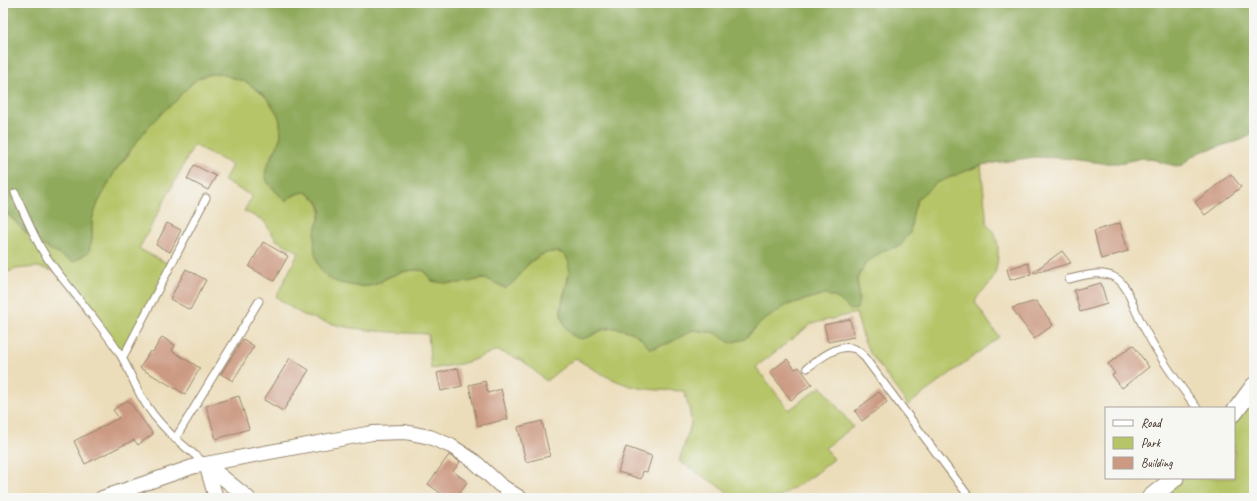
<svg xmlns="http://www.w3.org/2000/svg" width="1257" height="501" font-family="Caveat,sans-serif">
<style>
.green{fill:#b6c567;stroke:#787842}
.forest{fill:#90aa5c;stroke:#666a3d}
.building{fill:#cc9a82}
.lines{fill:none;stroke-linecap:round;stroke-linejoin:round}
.service-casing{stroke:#94846c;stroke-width:9}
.minor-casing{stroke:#94846c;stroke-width:16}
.tertiary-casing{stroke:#94846c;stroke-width:19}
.service{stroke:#fff;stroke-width:7}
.minor{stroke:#fff;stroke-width:14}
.tertiary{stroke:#fff;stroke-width:17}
</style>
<rect width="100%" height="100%" fill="#f6f6f2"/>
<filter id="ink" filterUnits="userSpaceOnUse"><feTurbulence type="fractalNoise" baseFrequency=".025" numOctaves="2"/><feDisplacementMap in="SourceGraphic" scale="8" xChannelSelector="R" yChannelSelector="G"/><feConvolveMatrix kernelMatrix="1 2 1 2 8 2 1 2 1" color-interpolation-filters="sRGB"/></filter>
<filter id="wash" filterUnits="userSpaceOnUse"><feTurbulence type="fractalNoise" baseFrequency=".012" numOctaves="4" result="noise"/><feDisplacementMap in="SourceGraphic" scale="16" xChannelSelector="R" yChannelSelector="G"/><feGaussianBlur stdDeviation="0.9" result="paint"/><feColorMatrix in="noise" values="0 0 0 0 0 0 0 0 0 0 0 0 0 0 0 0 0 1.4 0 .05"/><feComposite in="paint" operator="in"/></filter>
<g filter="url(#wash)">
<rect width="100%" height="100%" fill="#ecddba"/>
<g class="green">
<path d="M218 73 246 82 264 95 271 104 278 115 280 122 281 135 277 147 271 156 268 183 283 199C293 198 295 193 306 192 332 210 315 215 315 238 315 241 314 245 315 248 318 256 329 272 334 281 346 284 361 289 374 285 378 284 382 281 385 279 397 273 412 268 425 271L428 277 456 283 485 279 492 281 505 288C517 276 542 244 561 253 569 256 570 264 569 271 568 284 560 301 561 313 561 321 567 329 571 335L591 336 603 330 616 327 635 333 651 349 669 343 693 330 716 333 745 339 760 323 787 305 826 294 839 299 850 310 859 291 857 279 866 263 884 250 900 246 910 233 913 213 918 198 936 183 981 165 987 225C991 228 994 232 996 237 1000 247 998 271 992 280 987 289 978 293 975 302L999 337 908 405 870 353 864 341 856 313 811 324 756 367 789 410 821 386 853 427 825 448 834 459 813 476 777 498H731L725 490 679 461 691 424 690 412 684 391C664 390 641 391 622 383 605 377 590 367 575 358L546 381 529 366 521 360 499 351H494L471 361 460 364 431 369 428 334C387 332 344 331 304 315 295 311 285 303 276 297L299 252 276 240 264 221 244 211 252 196 224 181 232 165 194 145 139 249 171 265 123 357 58 272 38 267 16 269 3 274V212H5L25 232 92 239V220L98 203 115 171 129 154 131 148 142 133 168 107 176 101 181 94 197 79 207 75Z"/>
<polygon points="1254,386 1254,498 1150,498 1175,478 1234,478 1234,413"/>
</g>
<path class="forest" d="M3 3H1254V134L1241 140 1200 152 1189 159 1183 165 1177 166 1163 163 1155 160 1143 158 1119 163H1102L1063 158 1035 157 981 165 936 183 918 198 913 213 910 233 900 246 884 250 866 263 857 279 859 299 857 309 850 310 839 299 825 294 787 305 760 323 745 339 730 343 716 333 693 330 669 343 650 349C646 344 641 338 635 334 633 332 629 332 627 331 619 328 611 327 603 329 594 332 585 343 575 337 568 333 561 320 561 312 561 297 583 251 554 252 541 252 529 261 522 271 516 279 514 284 505 288 499 285 492 280 485 279 480 278 477 280 473 281 460 284 444 284 432 281L425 271C412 268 398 273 386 278 383 280 380 283 376 284 366 289 344 285 334 281 314 272 312 246 316 227 318 221 323 214 321 207 319 200 311 196 306 192L295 194 286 201 283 199 268 183 265 176 266 168 277 147 281 135 280 122 278 115 271 104 264 95 246 82 218 73 207 75 197 79 189 86 181 94 176 101 168 107 148 127 115 171 98 203 92 220V239L89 252 73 262 49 249 25 232 6 212H3Z"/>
<g id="blocks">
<g class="building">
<polygon points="194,165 216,176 208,190 187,179"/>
<polygon points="1231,174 1241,187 1205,215 1195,202"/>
<polygon points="167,223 181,230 170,252 156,245"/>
<polygon points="1120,223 1128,251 1101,259 1094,231"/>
<polygon points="263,242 288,256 274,281 249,267"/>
<polygon points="1062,251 1071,263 1034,273 1033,272"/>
<polygon points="1028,263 1031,274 1010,280 1007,269"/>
<polygon points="186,269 206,280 190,310 170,299"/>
<polygon points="1101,283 1107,304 1080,312 1074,290"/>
<polygon points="1036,301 1053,325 1034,339 1012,308"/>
<polygon points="850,319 854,337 828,342 824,325"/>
<polygon points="162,337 175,345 172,351 200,368 185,394 140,368 150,351 153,352"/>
<polygon points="243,339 254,346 233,381 221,374"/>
<polygon points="1133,345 1149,367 1122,388 1112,375 1115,374 1108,364"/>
<polygon points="290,358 309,370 283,411 264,400"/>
<polygon points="787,359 795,369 799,367 812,384 791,400 770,372"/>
<polygon points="458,368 462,386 441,391 437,373"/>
<polygon points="485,381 488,393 501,389 508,419 478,426 469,385"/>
<polygon points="879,392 887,402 862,421 855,411"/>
<polygon points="239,396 249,429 216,439 206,406"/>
<polygon points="128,400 153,434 138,445 134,440 85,464 74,441 119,418 113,410"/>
<polygon points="542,421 550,456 526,462 518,427"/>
<polygon points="626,447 652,456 647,472 643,471 641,479 618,472"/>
<polygon points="449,455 460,462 453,471 467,482 456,498 447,498 428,484"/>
</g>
</g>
</g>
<g filter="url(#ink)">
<use href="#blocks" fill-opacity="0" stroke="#94846c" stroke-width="1"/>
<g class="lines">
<defs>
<g id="service">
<path d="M15 193C23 211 31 230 41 248 50 264 63 279 75 294 89 312 103 329 116 348 127 363 132 380 141 396 157 425 181 444 206 464"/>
<path d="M1069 279C1083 276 1100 270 1114 277 1125 282 1130 297 1134 307 1150 344 1172 376 1197 408"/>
<polyline points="123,357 206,198"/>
<path d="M807 368C818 360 836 345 851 348 856 348 859 352 862 354L970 498"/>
<polyline points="175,439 259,301"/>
</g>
<g id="minor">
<polyline points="206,464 248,498"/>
<polyline points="206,464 216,498"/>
<polyline points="102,498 195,466 372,433 405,432 430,437 451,446 474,461 500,485 520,498"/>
</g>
<g id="tertiary">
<polyline points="1234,413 1254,386"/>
<polyline points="1150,498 1175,478"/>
</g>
</defs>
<use href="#service" class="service-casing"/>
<use href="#minor" class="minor-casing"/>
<use href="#tertiary" class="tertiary-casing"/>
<use href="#service" class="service"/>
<use href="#minor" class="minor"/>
<use href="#tertiary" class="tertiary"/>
</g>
</g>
<rect width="1257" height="501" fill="none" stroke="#f6f6f2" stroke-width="16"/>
<rect x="1105" y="407" width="130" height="72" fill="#f6f6f2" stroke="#aba49d"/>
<rect x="1113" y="420" width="20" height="6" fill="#ffffff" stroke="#aba49d"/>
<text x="1141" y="427" font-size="12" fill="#3b2a1e">Road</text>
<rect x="1113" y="437" width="20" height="12" fill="#b6c567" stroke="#aba49d"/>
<text x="1141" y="447" font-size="12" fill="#3b2a1e">Park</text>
<rect x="1113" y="457" width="20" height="12" fill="#cc9a82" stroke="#aba49d"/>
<text x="1141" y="467" font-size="12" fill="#3b2a1e">Building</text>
</svg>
